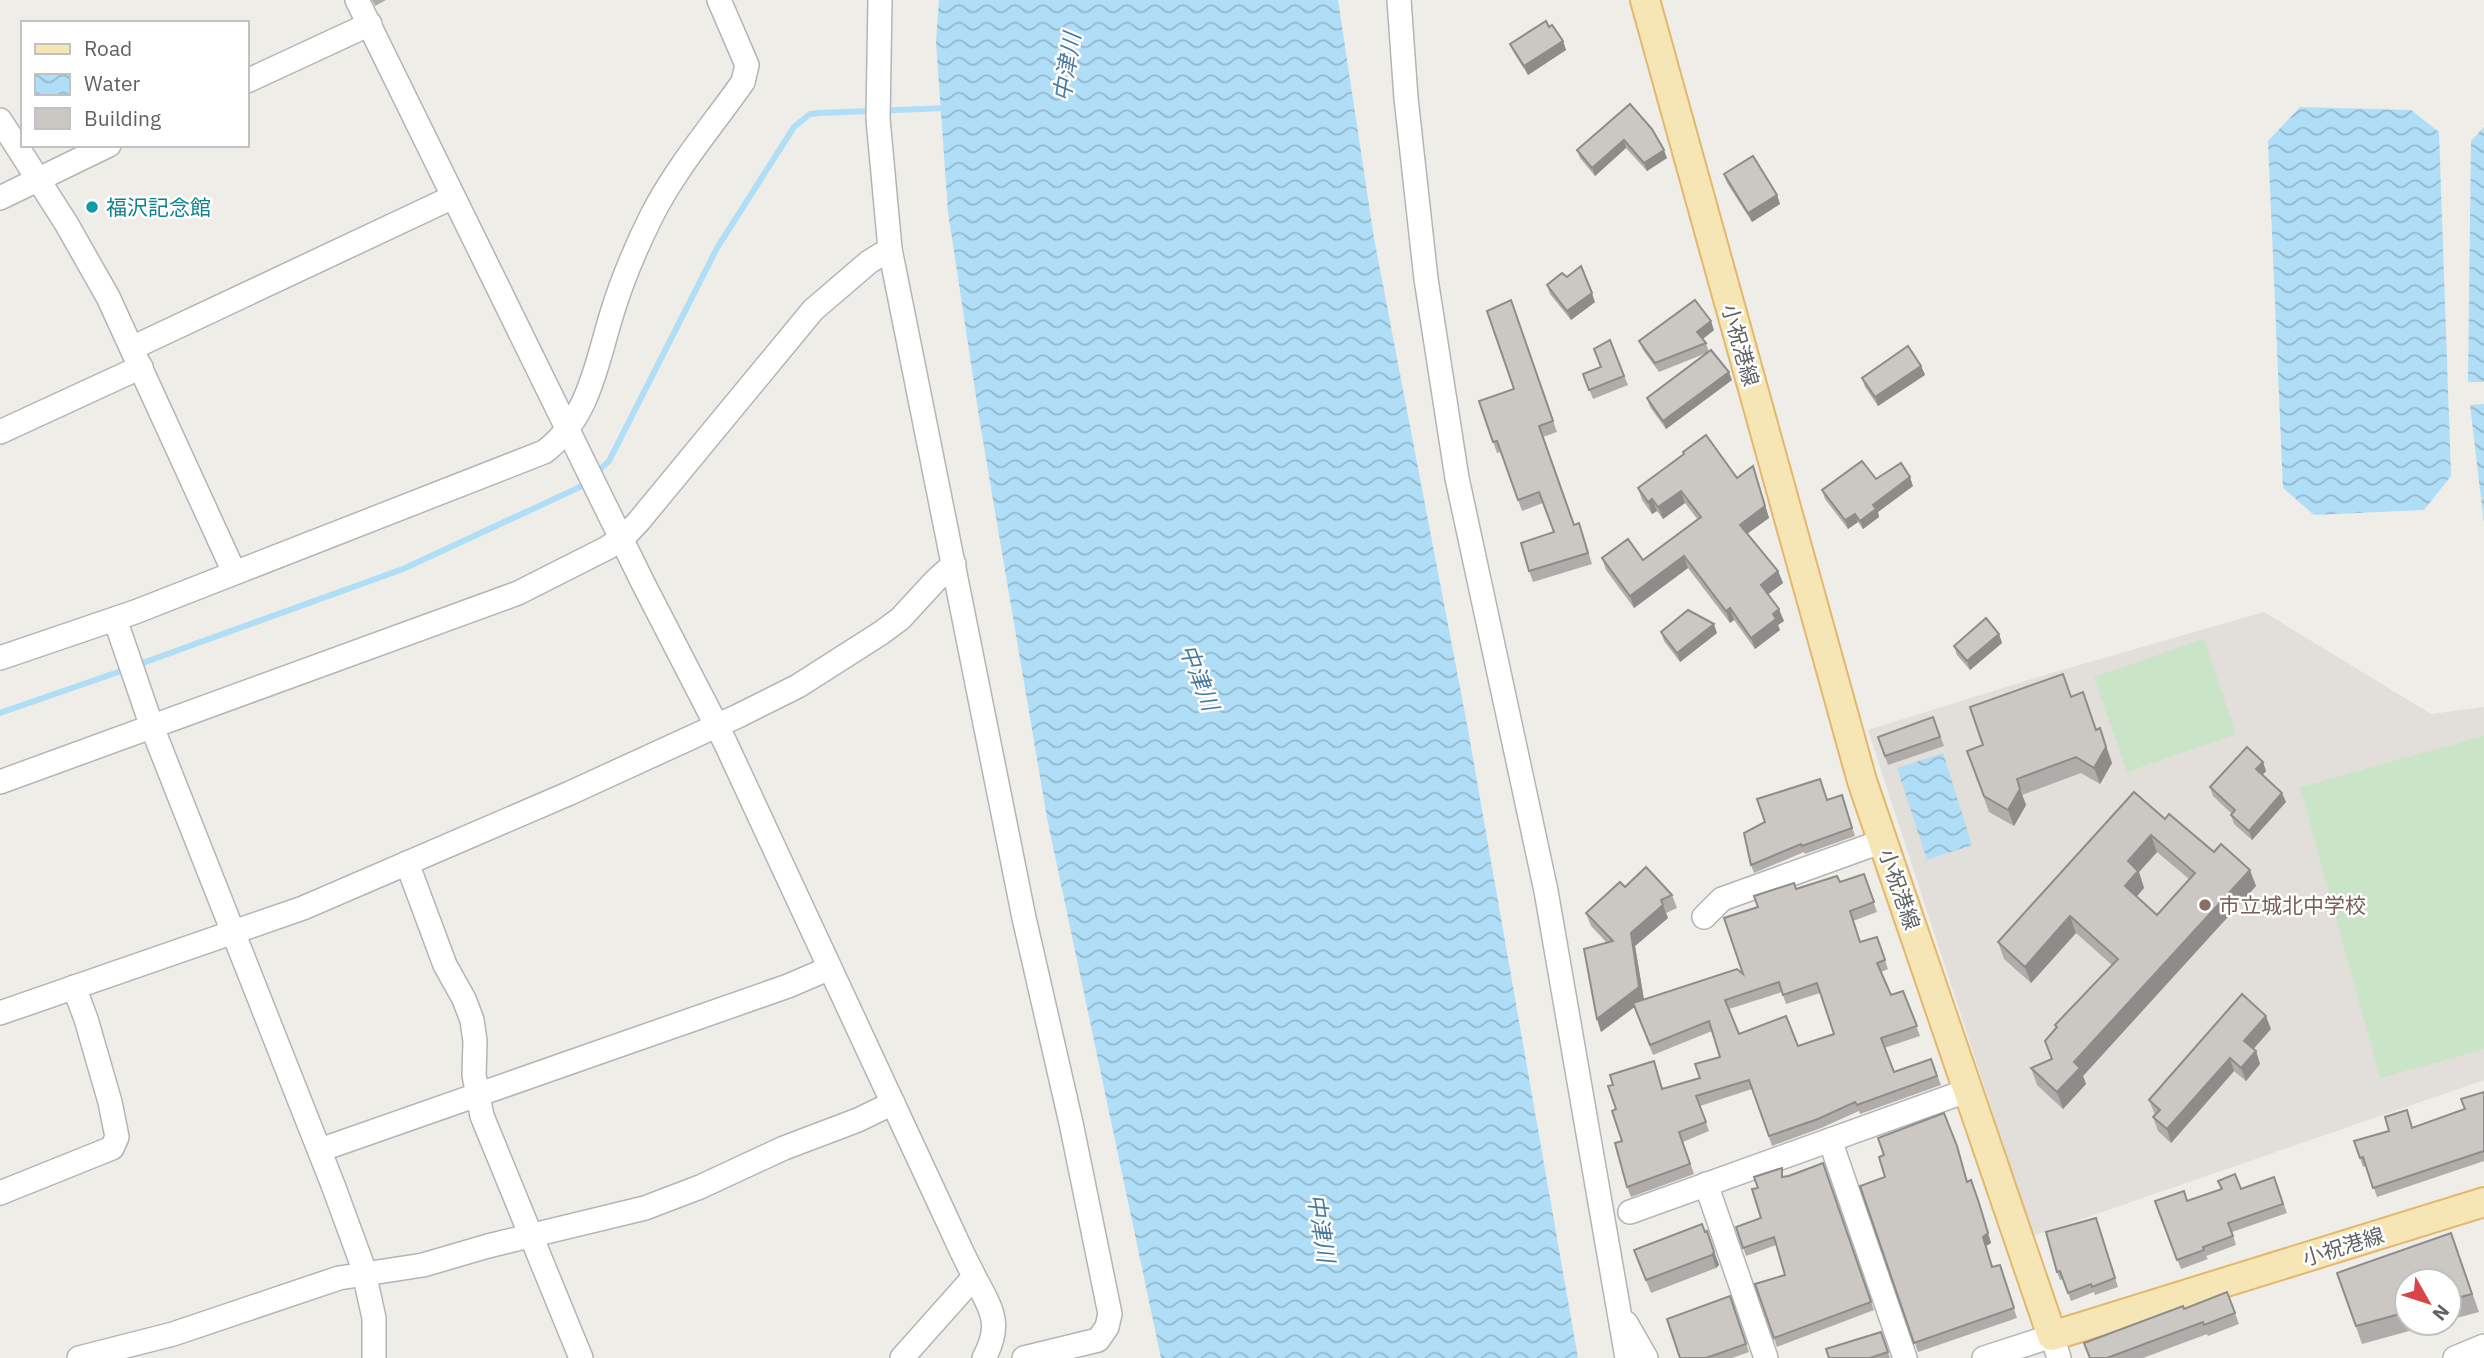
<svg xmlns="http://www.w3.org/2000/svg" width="2484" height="1358" font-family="'IBM Plex Sans','Noto Sans JP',sans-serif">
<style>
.education{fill:#e2ded9}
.garden{fill:#cae4c7}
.water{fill:url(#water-waves)}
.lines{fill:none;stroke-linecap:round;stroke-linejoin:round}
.stream{stroke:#b0def7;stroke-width:6}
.minor-casing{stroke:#b2b5b8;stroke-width:26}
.major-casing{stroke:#e3b76c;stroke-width:32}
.minor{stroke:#fff;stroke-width:23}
.major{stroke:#f7e6b5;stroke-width:28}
.wall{fill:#afaca9;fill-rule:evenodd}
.shaded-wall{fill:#8e8c89}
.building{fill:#cbc8c4;stroke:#8e8c89;stroke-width:2;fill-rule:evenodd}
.culture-dot{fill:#0f9aa8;stroke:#fff;stroke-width:2.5}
.education-dot{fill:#8d6e63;stroke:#fff;stroke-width:2.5}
.labels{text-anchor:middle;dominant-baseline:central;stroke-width:5;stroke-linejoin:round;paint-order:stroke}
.culture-label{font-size:21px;fill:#0d838f;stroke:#fff;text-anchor:start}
.street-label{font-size:21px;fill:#5f6366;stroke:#fff}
.education-label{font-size:21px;fill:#785e54;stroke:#fff;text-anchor:start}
.water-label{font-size:23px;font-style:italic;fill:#4a7b9f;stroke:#fff}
</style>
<defs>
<pattern id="water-waves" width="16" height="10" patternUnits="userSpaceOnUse" patternTransform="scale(1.75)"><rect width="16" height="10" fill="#b0def7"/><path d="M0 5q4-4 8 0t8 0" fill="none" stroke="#92b8cc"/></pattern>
</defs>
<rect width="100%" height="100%" fill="#efede8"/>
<polygon class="education" points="2264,612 2431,714 2484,707 2484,1080 2033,1236 1868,730 2038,677"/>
<g class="garden">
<polygon points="2204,639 2236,734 2127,772 2094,677"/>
<polygon points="2484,736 2484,1049 2380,1078 2300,787"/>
</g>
<g class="water">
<polygon points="939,0 1338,0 1374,238 1467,724 1578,1358 1161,1358 1047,818 980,423 948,212 936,42"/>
<polygon points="2300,107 2411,110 2439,132 2451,476 2424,510 2314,515 2283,488 2268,141"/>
<polygon points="2484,127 2484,382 2468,382 2471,141"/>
<polygon points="2484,404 2484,523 2470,405"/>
<polygon points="1943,753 1972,845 1927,860 1897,768"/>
</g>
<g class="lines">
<g class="stream">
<polyline points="595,474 609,461 717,248 794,127 810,114 820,113 947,108"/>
<polyline points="137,665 403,569 580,487 586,481"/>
<polyline points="0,713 127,669"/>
</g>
<defs>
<g id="minor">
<path d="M357 0 643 583 725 742 956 1239C962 1253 969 1266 976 1280 992 1310 1002 1325 984 1358"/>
<polyline points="880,0 878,119 890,249 1024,918 1071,1123 1110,1314 1107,1327 1098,1340 1024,1358"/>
<polyline points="1399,0 1406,98 1426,279 1457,478 1546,891 1627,1358"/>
<polyline points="247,81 370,24"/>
<polyline points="0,120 66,223 108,297 234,572"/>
<polyline points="0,198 109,145"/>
<polyline points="132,348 453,197"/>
<polyline points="0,432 141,367"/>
<polyline points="115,619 152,727 333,1185 362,1264 374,1318 374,1358"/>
<path d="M0 658 135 612 544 452C590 418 597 360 613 310 623 278 637 245 652 215 676 168 712 126 743 82L747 65 719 0"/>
<polyline points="0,782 518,593 607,548 624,537 639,521 813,310 869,262 890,249"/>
<polyline points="407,863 445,965 464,999 472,1020 475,1041 474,1075 482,1116 581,1358"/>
<polyline points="1704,917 1722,899 1883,841"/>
<polyline points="0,1013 303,908 570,793 738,716 798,686 881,633 900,619 935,581 954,564"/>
<polyline points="1830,1140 1905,1358"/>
<polyline points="320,1150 788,986 830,968"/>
<polyline points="1706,1184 1766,1358"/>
<polyline points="0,1193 112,1148 117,1137 110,1102 86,1019 74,987"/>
<polyline points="1630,1212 1969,1090"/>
<polyline points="1626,1323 1646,1358"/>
<polyline points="79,1358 173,1334 339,1278 423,1265 488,1246 645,1208 700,1187 784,1148 858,1120 893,1103"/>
<polyline points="902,1358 974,1277"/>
<polyline points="1984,1358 2052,1336 2059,1358"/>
<polyline points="2455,1358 2484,1346"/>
</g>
<polyline id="major" points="1645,0 1862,781 2052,1336 2484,1202"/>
</defs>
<use href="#minor" class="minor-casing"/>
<use href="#major" class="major-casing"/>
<use href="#minor" class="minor"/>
<use href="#major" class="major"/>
</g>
<g class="wall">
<polygon points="372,0 386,0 375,6"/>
<polygon points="1549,27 1563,41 1566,50 1528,75 1514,53 1510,44"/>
<polygon points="1630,104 1667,158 1647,171 1626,148 1595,176 1580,158 1577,150"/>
<polygon points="1724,174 1777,195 1780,204 1752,222 1727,183"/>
<polygon points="1547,285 1595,302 1571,320 1550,294"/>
<polygon points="1511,300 1557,432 1543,437 1574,525 1583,534 1592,564 1533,582 1529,571 1554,532 1543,503 1522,511 1501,452 1497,453 1479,401 1514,389"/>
<polygon points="1714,330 1703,339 1706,343 1709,352 1659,372 1643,350 1639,341"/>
<polygon points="1610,340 1628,385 1593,399 1583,374 1601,367"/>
<polygon points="1921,366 1925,375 1878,406 1865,387 1862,378"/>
<polygon points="1732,380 1666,429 1650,407 1647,398"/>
<polygon points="1683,452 1737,478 1753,466 1769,518 1747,534 1778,571 1783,583 1768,594 1784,621 1778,625 1780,630 1755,649 1734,620 1730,623 1688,568 1634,608 1606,570 1602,558 1643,560 1698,520 1685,503 1663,519 1657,511 1652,514 1642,500 1638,488 1684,455"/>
<polygon points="1876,479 1913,486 1878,512 1879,517 1863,529 1858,522 1848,529 1825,499 1822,490"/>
<polygon points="1661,632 1717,633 1680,662 1664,641"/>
<polygon points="1999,634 2002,643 1970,670 1957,655 1954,646"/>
<polygon points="2071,697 2096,730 2112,763 2100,784 2081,773 2022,795 2026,805 2014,826 1989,812 1967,751 1983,745"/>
<polygon points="1933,717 1944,746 1888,765 1878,737"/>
<polygon points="2263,762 2266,771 2262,775 2286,802 2252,840 2234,824 2231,815 2232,814 2213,796 2210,787"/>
<polygon points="1842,795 1855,836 1805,854 1804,852 1754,873 1751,865 1827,800"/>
<path d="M2165 819 2256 886 2083 1076 2086 1084 2063 1109 2037 1085 2031 1068 2052 1060 2056 1028 2055 1025 2112 965 2076 933 2031 983 2004 959 1998 942ZM2157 852 2189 879 2157 915 2136 897 2144 888 2139 872Z"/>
<path d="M1864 874 1877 912 1853 921 1860 942 1877 937 1888 969 1881 972 1891 995 1903 991 1920 1036 1884 1048 1894 1072 1931 1059 1941 1085 1860 1114 1859 1111 1821 1128 1772 1146 1752 1089 1700 1106 1709 1131 1683 1142 1694 1174 1631 1197 1627 1187 1622 1141 1613 1085 1654 1061 1663 1089 1700 1078 1720 1057 1712 1031 1653 1055 1634 1007 1601 1032 1597 1019 1607 943 1591 926 1586 913 1625 887 1672 895 1677 908 1666 913 1668 918 1635 946 1644 1000 1743 974 1758 907 1796 889 1840 882ZM1782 992 1786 1004 1820 993 1834 1034 1798 1046 1739 1034 1729 1009Z"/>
<polygon points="2271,1029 2253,1049 2256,1051 2260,1064 2246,1081 2234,1071 2171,1143 2158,1131 2153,1117 2155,1115 2149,1100"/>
<polygon points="2484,1092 2484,1161 2377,1197 2366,1166 2363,1167 2360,1158 2413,1128 2465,1109"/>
<polygon points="1884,1155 1960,1156 1967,1182 1982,1213 1991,1243 1986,1246 1993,1267 2000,1265 2017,1318 1918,1352 1860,1186 1885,1177"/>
<polygon points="1823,1163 1874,1310 1777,1347 1755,1284 1785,1275 1776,1245 1746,1256 1736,1227 1761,1218 1758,1188 1785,1176"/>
<polygon points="2274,1177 2287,1213 2232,1232 2236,1245 2206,1256 2208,1259 2181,1269 2155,1201 2187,1201 2241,1189"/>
<polygon points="2099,1226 2118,1287 2095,1295 2094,1292 2071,1301 2063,1279 2060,1280 2057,1272"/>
<polygon points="1705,1232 1719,1265 1716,1268 1651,1293 1634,1250"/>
<polygon points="2451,1233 2479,1312 2449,1320 2449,1281 2407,1281 2407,1323 2438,1323 2362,1344 2337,1273"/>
<polygon points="1730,1296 1749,1352 1732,1358 1680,1358"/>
<polygon points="2184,1309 2235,1313 2239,1324 2208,1336 2207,1334 2143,1358 2090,1358"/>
<polygon points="1881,1332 1890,1358 1829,1358"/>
</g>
<g class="shaded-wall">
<polygon points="1563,41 1566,50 1528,75 1524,66"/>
<polygon points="1624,140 1626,148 1595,176 1592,168"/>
<polygon points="1664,150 1667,158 1647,171 1644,163"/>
<polygon points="1777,195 1780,204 1752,222 1748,213"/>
<polygon points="1592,293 1595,302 1571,320 1567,311"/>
<polygon points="1711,321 1714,330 1700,341 1697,332"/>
<polygon points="1921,366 1925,375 1878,406 1875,397"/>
<polygon points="1729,372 1732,380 1666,429 1663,421"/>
<polygon points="1753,466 1769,518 1744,536 1740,525"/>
<polygon points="1910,477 1913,486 1878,512 1879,517 1863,529 1860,521 1873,505"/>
<polygon points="1681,491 1685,503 1663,519 1658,507"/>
<polygon points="1652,499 1657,511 1652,514 1648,502"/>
<polygon points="1855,514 1858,522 1848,529 1845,520"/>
<polygon points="1684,556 1688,568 1634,608 1630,596"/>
<polygon points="1778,571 1783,583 1766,596 1761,585"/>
<polygon points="1730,608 1734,620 1730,623 1726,611"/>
<polygon points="1779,609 1784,621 1778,625 1780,630 1755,649 1751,638 1773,614"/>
<polygon points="1714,624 1717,633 1680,662 1677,653"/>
<polygon points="1999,634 2002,643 1970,670 1967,661"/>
<polygon points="2100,728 2112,763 2100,784 2094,768"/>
<polygon points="2263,762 2266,771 2259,779 2256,769"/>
<polygon points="2020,789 2026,805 2014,826 2008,810"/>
<polygon points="2282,793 2286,802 2252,840 2249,831"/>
<polygon points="2151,835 2157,852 2139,872 2144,888 2131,903 2125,886 2128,861"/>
<polygon points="2250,870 2256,886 2083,1076 2086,1084 2063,1109 2057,1092 2074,1062"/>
<polygon points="1663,905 1668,918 1635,946 1644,1000 1601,1032 1597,1019 1631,933"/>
<polygon points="2070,916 2076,933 2031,983 2025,967"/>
<polygon points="2266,1016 2271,1029 2249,1054 2244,1041"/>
<polygon points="2256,1051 2260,1064 2246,1081 2241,1068"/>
<polygon points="2230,1058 2234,1071 2171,1143 2167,1129"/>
<polygon points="1971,1180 1991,1243 1986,1246 1996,1277 1983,1237"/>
<polygon points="1712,1245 1719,1265 1716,1268 1712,1255"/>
</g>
<g class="building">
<polygon points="1546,21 1549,27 1552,25 1563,41 1524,66 1510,44"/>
<polygon points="1630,104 1652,129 1664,150 1644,163 1624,140 1592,168 1577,150"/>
<polygon points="1753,156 1777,195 1748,213 1724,174"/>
<polygon points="1581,266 1592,293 1567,311 1547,285 1562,273 1567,277"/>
<polygon points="1511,300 1553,421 1539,426 1574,525 1579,523 1588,553 1529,571 1521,543 1554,532 1539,492 1518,500 1497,441 1493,442 1479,401 1514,389 1487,311"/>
<polygon points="1695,300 1711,321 1697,332 1706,343 1655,363 1639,341"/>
<polygon points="1610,340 1624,376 1589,390 1583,374 1601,367 1594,349"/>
<polygon points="1908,346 1921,366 1875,397 1862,378"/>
<polygon points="1711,350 1729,372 1663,421 1647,398"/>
<polygon points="1706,435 1737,478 1753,466 1765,506 1740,525 1778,571 1761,585 1779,609 1773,614 1776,619 1751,638 1730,608 1726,611 1684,556 1630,596 1602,558 1628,539 1643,560 1701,517 1681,491 1658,507 1652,499 1648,502 1638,488 1684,454 1683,452"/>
<polygon points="1862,461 1876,479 1901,463 1910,477 1873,505 1876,509 1860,521 1855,514 1845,520 1822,490"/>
<polygon points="1688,610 1714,624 1677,653 1661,632"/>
<polygon points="1986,618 1999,634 1967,661 1954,646"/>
<polygon points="2063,674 2071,697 2083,692 2096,730 2100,728 2106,747 2094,768 2076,757 2017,779 2020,789 2008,810 1984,796 1967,751 1983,745 1970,707"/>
<polygon points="1933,717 1940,737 1885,756 1878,737"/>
<polygon points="2247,747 2263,762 2256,769 2282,793 2249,831 2231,815 2235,810 2210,787"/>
<polygon points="1820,779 1827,800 1842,795 1852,828 1802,846 1801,844 1751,865 1744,833 1765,822 1757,799"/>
<path d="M2134 792 2165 819 2169 814 2214 852 2221 844 2250 870 2074 1062 2080 1068 2057 1092 2031 1068 2052 1059 2045 1041 2057 1027 2055 1025 2118 959 2070 916 2025 967 1998 942ZM2151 835 2195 873 2157 915 2125 886 2138 871 2128 861Z"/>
<polygon points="1646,867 1672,895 1661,900 1663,905 1631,933 1639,987 1597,1019 1584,949 1613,941 1586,913 1620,882 1625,887"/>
<path d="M1864 874 1874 902 1850 911 1860 942 1877 937 1885 960 1877 963 1891 995 1903 991 1917 1026 1881 1038 1894 1072 1931 1059 1937 1076 1857 1105 1855 1102 1818 1119 1769 1136 1749 1080 1696 1096 1706 1122 1679 1132 1690 1164 1627 1187 1615 1143 1622 1141 1612 1111 1616 1109 1608 1086 1613 1085 1610 1075 1654 1061 1662 1089 1700 1078 1695 1064 1720 1057 1709 1021 1650 1045 1633 1003 1737 969 1743 974 1724 918 1758 907 1754 896 1794 883 1796 889 1837 876 1840 882ZM1779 982 1783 995 1817 983 1834 1034 1798 1046 1786 1016 1739 1034 1725 1000Z"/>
<polygon points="2242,994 2266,1016 2244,1041 2256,1051 2241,1068 2230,1058 2167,1129 2153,1117 2160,1110 2149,1100"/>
<polygon points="2484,1092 2484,1151 2373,1188 2363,1157 2360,1158 2354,1141 2389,1131 2385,1117 2407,1110 2412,1128 2465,1109 2461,1099"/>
<polygon points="1944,1113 1957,1146 1967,1182 1971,1180 1979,1203 1988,1233 1983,1237 1992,1267 2000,1265 2014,1308 1914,1343 1860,1186 1885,1177 1879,1157 1884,1155 1878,1138"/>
<polygon points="1823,1163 1871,1302 1774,1338 1755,1284 1785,1275 1774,1237 1743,1248 1736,1227 1761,1218 1752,1189 1758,1188 1754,1177 1782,1168 1782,1177 1789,1176"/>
<polygon points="2235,1174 2241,1189 2274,1177 2283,1204 2228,1223 2233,1236 2203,1247 2204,1250 2177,1260 2155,1201 2184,1191 2187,1201 2222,1189 2218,1181"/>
<polygon points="2096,1218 2115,1278 2092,1287 2091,1284 2068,1293 2060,1271 2057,1272 2046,1232"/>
<polygon points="1702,1224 1705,1232 1707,1231 1714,1252 1712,1255 1646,1280 1634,1250"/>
<polygon points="2451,1233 2472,1294 2449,1300 2449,1281 2407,1281 2407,1312 2356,1326 2337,1273"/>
<polygon points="2227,1292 2235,1313 2204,1325 2203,1322 2107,1358 2090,1358 2084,1343 2183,1306 2184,1309"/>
<polygon points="1730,1296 1746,1344 1706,1358 1680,1358 1667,1319"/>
<polygon points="1881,1332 1888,1352 1870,1358 1829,1358 1826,1349"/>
</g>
<circle class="culture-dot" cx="92" cy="207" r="7"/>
<circle class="education-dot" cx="2205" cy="905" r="7"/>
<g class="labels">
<g class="culture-label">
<text x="106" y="207">福沢記念館</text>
</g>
<g class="street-label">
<text transform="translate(1741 345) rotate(74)">小祝港線</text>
<text transform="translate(1900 889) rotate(71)">小祝港線</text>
<text transform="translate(2343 1246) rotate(-17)">小祝港線</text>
</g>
<g class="education-label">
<text x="2219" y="905">市立城北中学校</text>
</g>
<g class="water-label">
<text transform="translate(1066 67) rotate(-81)">中津川</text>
<text transform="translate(1200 677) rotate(69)">中津川</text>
<text transform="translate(1322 1228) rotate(81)">中津川</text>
</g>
</g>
<rect x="21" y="21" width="228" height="126" fill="#ffffff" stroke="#bfc1c2" stroke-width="2"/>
<rect x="35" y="44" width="35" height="10" fill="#f7e6b5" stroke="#bfc1c2" stroke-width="2"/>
<text x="84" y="56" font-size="21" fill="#5f6366">Road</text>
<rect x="35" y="74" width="35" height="21" fill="url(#water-waves)" stroke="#bfc1c2" stroke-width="2"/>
<text x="84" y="91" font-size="21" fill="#5f6366">Water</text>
<rect x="35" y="108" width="35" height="21" fill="#cbc8c4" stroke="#bfc1c2" stroke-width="2"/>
<text x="84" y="126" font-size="21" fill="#5f6366">Building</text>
<g transform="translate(2428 1302) rotate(129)"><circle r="33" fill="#ffffff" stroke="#bfc1c2" stroke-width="2"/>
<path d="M0-5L12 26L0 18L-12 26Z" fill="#d84547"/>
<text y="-10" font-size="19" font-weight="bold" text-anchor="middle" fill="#5f6366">N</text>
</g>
</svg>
